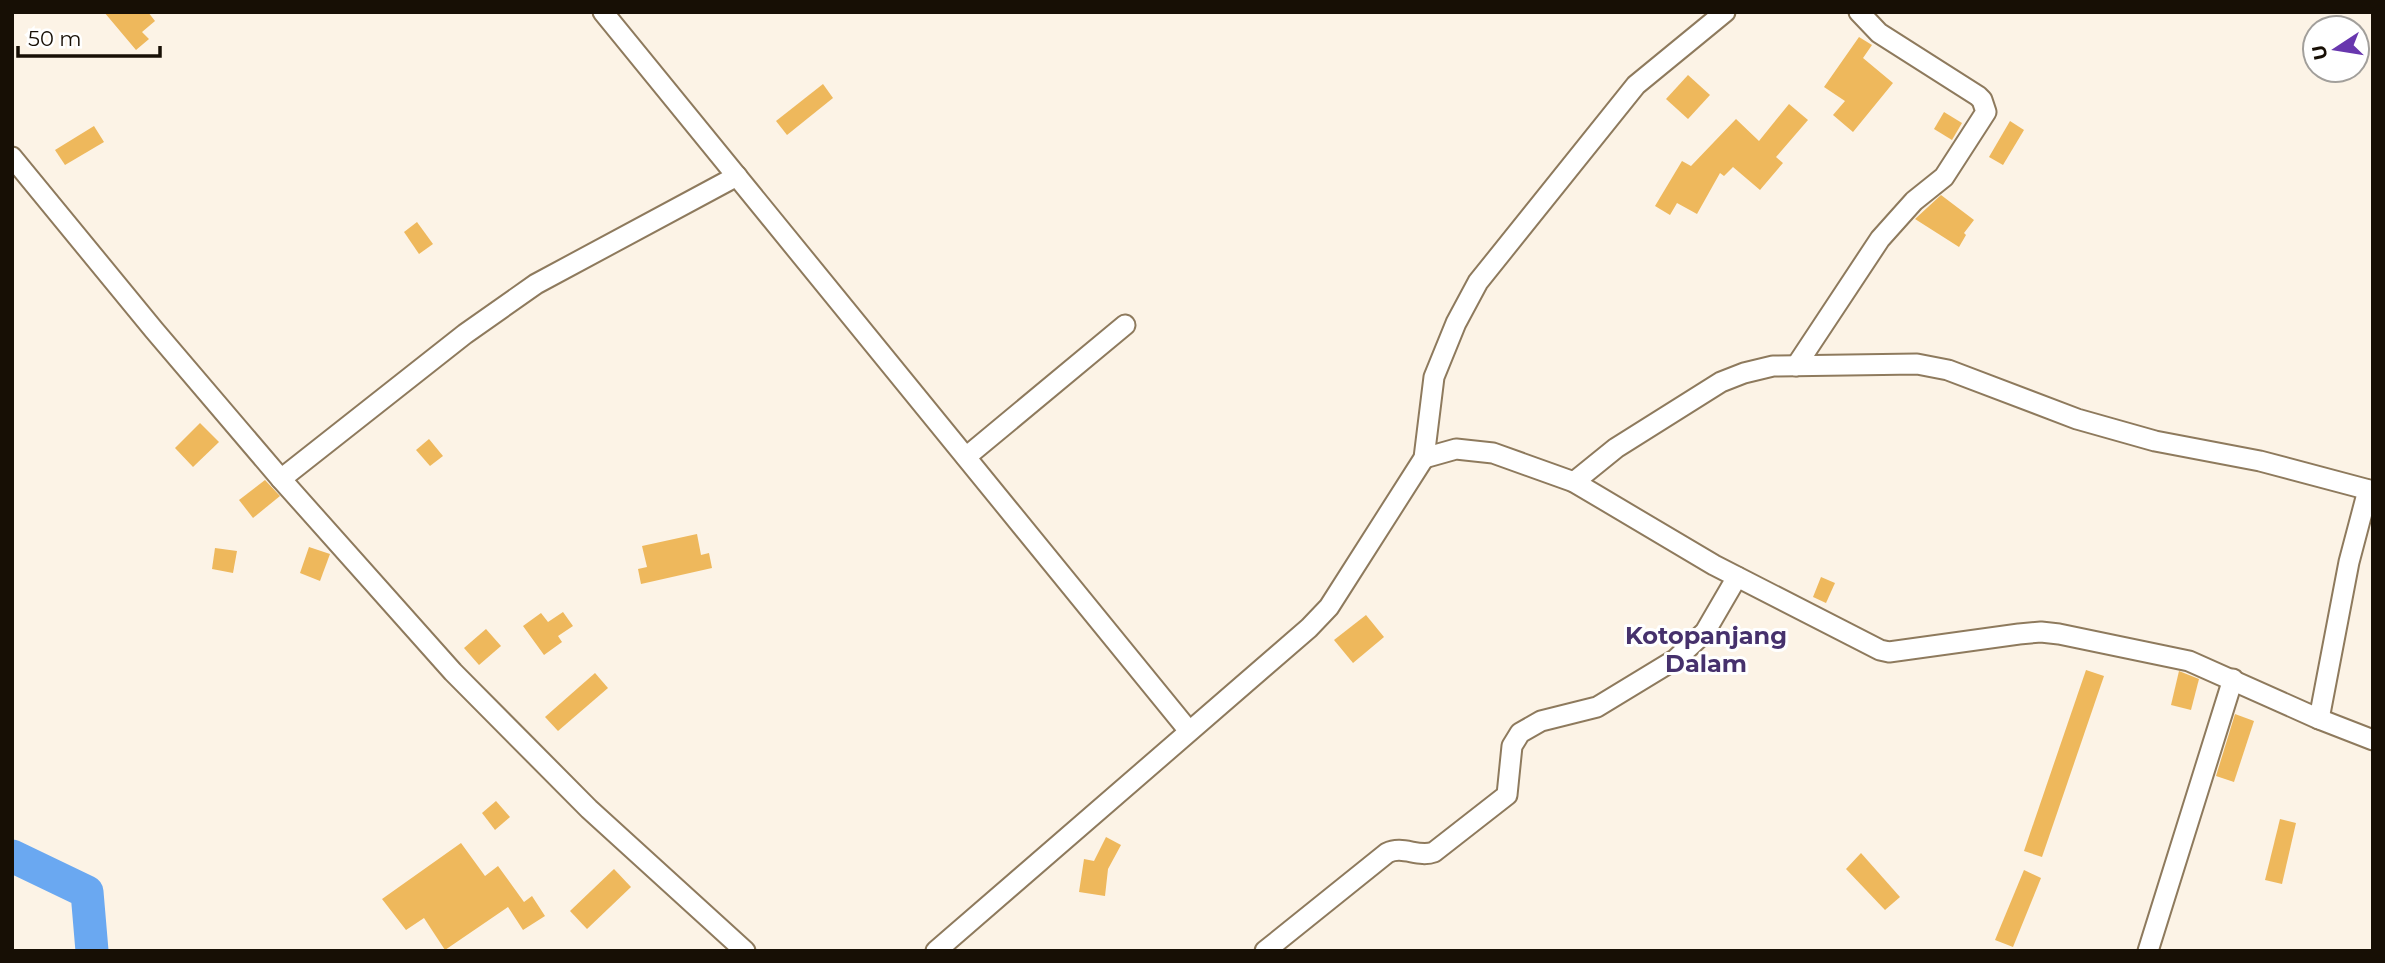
<svg xmlns="http://www.w3.org/2000/svg" width="2385" height="963" font-family="Montserrat,sans-serif">
<style>
.lines{fill:none;stroke-linecap:round;stroke-linejoin:round}
.river{stroke:#6aa8f1;stroke-width:33}
.building{fill:#eeb85c}
.street-casing{stroke:#8e7a5d;stroke-width:23}
.street{stroke:#fff;stroke-width:19}
.labels{text-anchor:middle;dominant-baseline:central;stroke-width:6;stroke-linejoin:round;paint-order:stroke}
.quarter-label{font-size:24px;font-weight:bold;fill:#46316c;stroke:#fff}
</style>
<rect width="100%" height="100%" fill="#fcf3e6"/>
<g class="lines">
<polyline class="river" points="12,856 87,892 92,951"/>
</g>
<g class="building">
<polygon points="104,12 148,12 155,21 142,32 149,39 136,50"/>
<polygon points="1859,37 1872,45 1863,58 1893,83 1853,132 1833,115 1845,101 1824,87"/>
<polygon points="1688,75 1710,95 1688,119 1666,99"/>
<polygon points="823,84 833,98 787,135 776,121"/>
<polygon points="1789,104 1808,120 1776,157 1783,163 1760,190 1733,167 1724,176 1720,173 1697,214 1677,203 1670,215 1655,206 1682,161 1691,166 1736,119 1759,141"/>
<polygon points="1944,112 1962,123 1952,140 1934,129"/>
<polygon points="2010,121 2024,130 2003,165 1989,157"/>
<polygon points="94,126 104,142 65,165 55,150"/>
<polygon points="1941,195 1974,220 1964,233 1966,235 1959,247 1915,219"/>
<polygon points="417,222 433,244 419,254 404,232"/>
<polygon points="200,423 219,442 193,467 175,448"/>
<polygon points="429,439 443,456 430,466 416,450"/>
<polygon points="265,480 280,496 253,518 239,500"/>
<polygon points="697,534 701,555 709,553 712,568 641,584 638,569 647,567 642,546"/>
<polygon points="309,547 330,554 320,581 300,573"/>
<polygon points="215,548 237,551 233,573 212,569"/>
<polygon points="1821,577 1835,583 1826,603 1813,597"/>
<polygon points="563,612 573,626 558,636 562,642 544,655 523,626 541,613 548,622"/>
<polygon points="1366,615 1384,637 1353,663 1334,640"/>
<polygon points="486,629 501,646 479,665 464,648"/>
<polygon points="2086,670 2104,676 2042,857 2024,851"/>
<polygon points="2179,671 2199,679 2191,710 2171,705"/>
<polygon points="595,673 608,688 558,731 545,717"/>
<polygon points="2235,714 2254,721 2234,782 2216,776"/>
<polygon points="496,801 510,817 495,830 482,813"/>
<polygon points="2280,819 2296,823 2282,884 2265,880"/>
<polygon points="1106,837 1121,845 1108,869 1105,896 1079,892 1084,859 1094,861"/>
<polygon points="461,843 485,876 498,866 524,902 532,896 545,916 523,930 508,907 445,950 424,918 406,930 382,899"/>
<polygon points="1861,853 1900,897 1885,910 1846,869"/>
<polygon points="614,869 631,887 587,929 570,911"/>
<polygon points="2024,870 2041,878 2013,947 1995,940"/>
</g>
<g class="lines">
<defs>
<g id="street">
<polyline points="603,12 1189,731"/>
<polyline points="12,157 154,330 281,479 453,672 589,809 745,951"/>
<polyline points="1796,366 1880,239 1914,201 1944,177 1986,112 1982,100 1978,96 1879,33 1859,12"/>
<polyline points="966,457 1125,325"/>
<polyline points="1424,458 1456,449 1493,453 1574,482 1714,565 1880,650 1889,652 2019,634 2041,632 2059,634 2189,661 2319,719 2373,740"/>
<polyline points="281,479 465,334 536,284 737,176"/>
<polyline points="1574,482 1616,448 1721,382 1744,373 1773,366 1917,364 1948,370 2077,419 2155,441 2260,461 2373,491"/>
<polyline points="2319,719 2349,562 2368,490"/>
<polyline points="936,951 1309,628 1329,607 1424,458 1434,377 1456,323 1478,282 1636,85 1725,12"/>
<path d="M1265 951 1387 853C1403 845 1418 858 1434 852L1507 795 1512 746 1520 733 1541 721 1597 707 1676 659 1705 632 1737 577"/>
<polyline points="2148,951 2233,679"/>
</g>
</defs>
<use href="#street" class="street-casing"/>
<use href="#street" class="street"/>
</g>
<g class="labels">
<g class="quarter-label">
<text x="1706" y="635">Kotopanjang<tspan x="1706" dy="28">Dalam</tspan></text>
</g>
</g>
<rect width="2385" height="963" fill="none" stroke="#170f05" stroke-width="28"/>
<g transform="translate(2336 49) rotate(258)"><circle r="33" fill="#ffffff" stroke="#a29f9b" stroke-width="2"/>
<path d="M0-5L12 26L0 18L-12 26Z" fill="#6837ae"/>
<text y="-10" font-size="19" font-weight="bold" text-anchor="middle" fill="#170f05">U</text>
</g>
<path d="M18 46v10h142v-10" fill="none" stroke="#170f05" stroke-width="3.5"/>
<text x="28" y="46" font-size="21" fill="#170f05" stroke="#ffffff" stroke-width="5" paint-order="stroke">50 m</text>
</svg>
